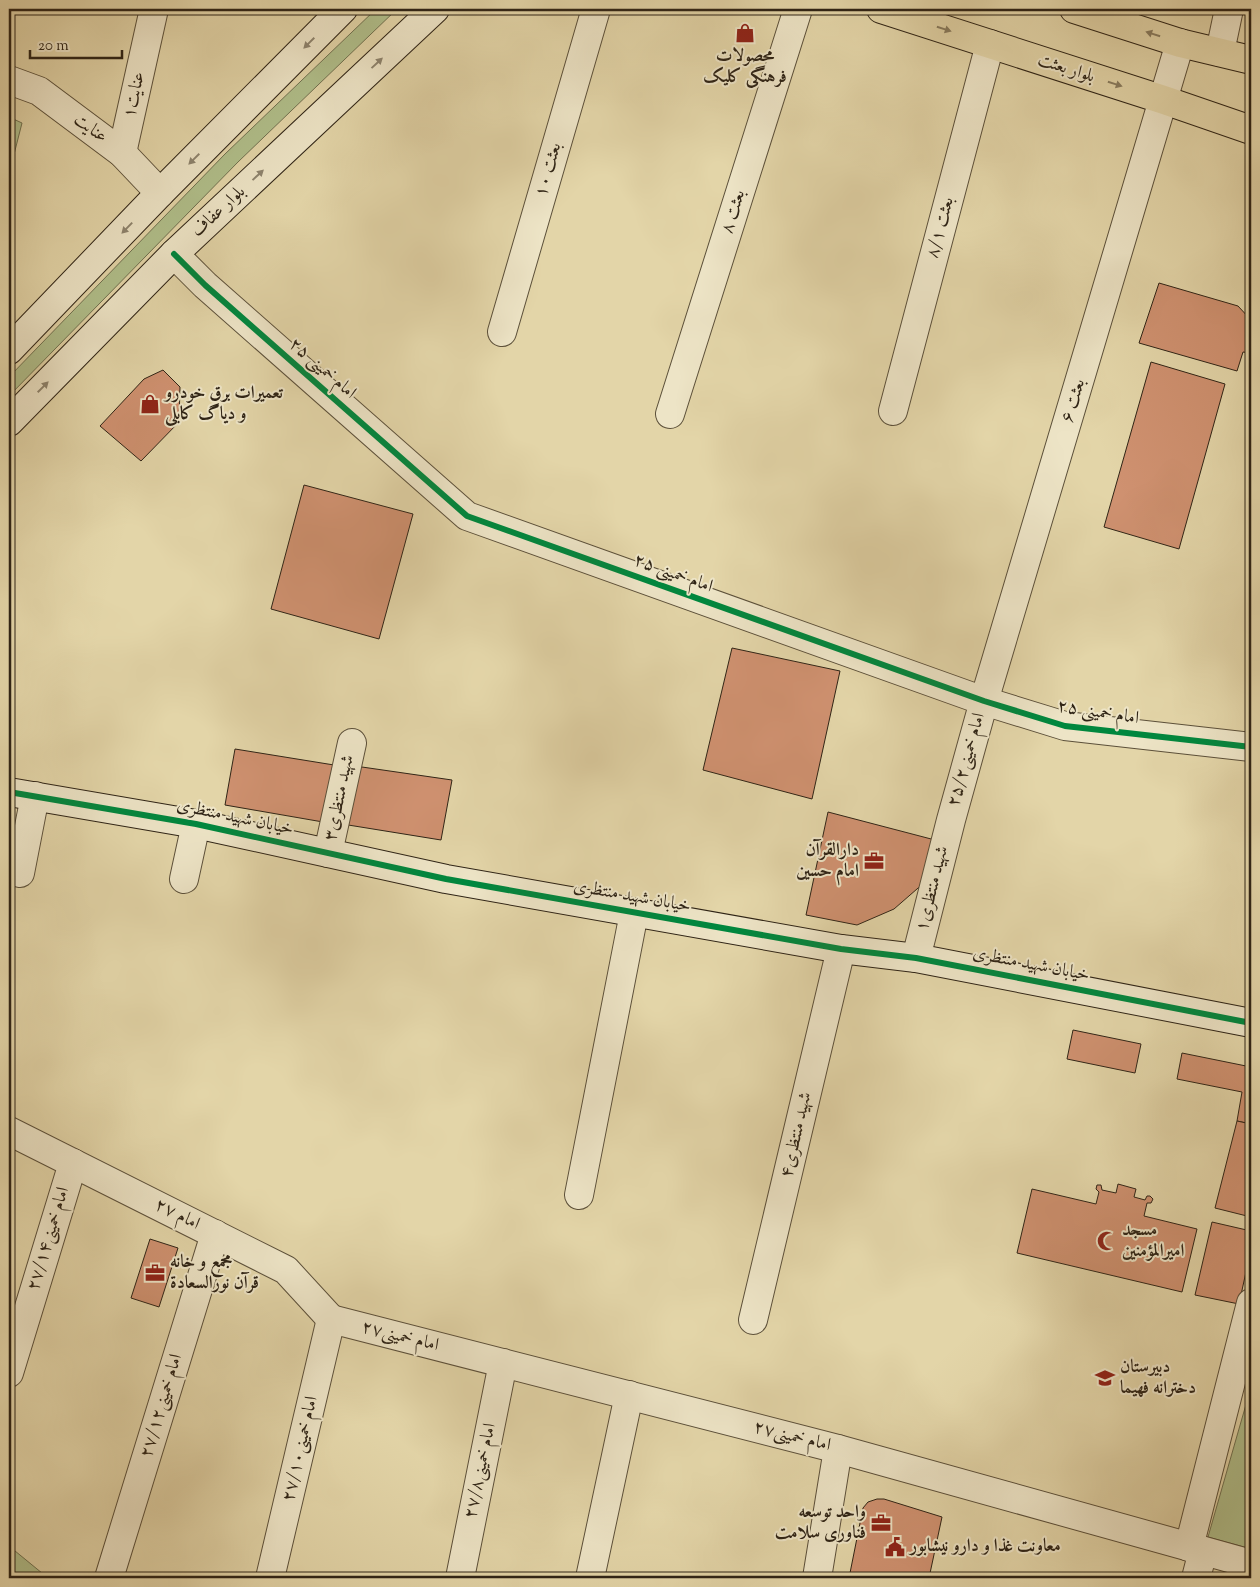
<svg xmlns="http://www.w3.org/2000/svg" width="1260" height="1587" font-family="'Sorts Mill Goudy',Amiri,serif">
<style>
.green{fill:#b0be8a;stroke:#707150}
.building{fill:#cf9170;stroke:#2f2416}
.lines{fill:none;stroke-linecap:round;stroke-linejoin:round}
.street-casing{stroke:#5c503a;stroke-width:30}
.secondary-casing{stroke:#2f2416;stroke-width:30}
.primary-casing{stroke:#2f2416;stroke-width:30}
.street{stroke:#ede4c6;stroke-width:28}
.secondary{stroke:#ede4c6;stroke-width:28}
.primary{stroke:#e3d5a8;stroke-width:28}
.cycleway-casing{stroke:#ede4c6;stroke-width:9}
.cycleway{stroke:#00873e;stroke-width:6}
.oneway{fill:#897c5f}
.oneway2{fill:#8e846e}
.labels{text-anchor:middle;dominant-baseline:central;stroke-width:4;stroke-linejoin:round;paint-order:stroke}
.poi-label{font-size:18px;font-weight:bold;fill:#2f2416;stroke:#ede4c6;text-anchor:start}
.street-label{font-size:18px;fill:#2f2416;stroke:#ede4c6}
</style>
<rect width="100%" height="100%" fill="#e3d5a8"/>
<filter id="stains"><feTurbulence type="fractalNoise" baseFrequency=".004" numOctaves="4"/><feColorMatrix values="0 0 0 0 .2 0 0 0 0 .09 0 0 0 0 .02 0 0 0 .5 -.17"/></filter>
<radialGradient id="worn" r=".72"><stop offset=".6" stop-color="#630" stop-opacity="0"/><stop offset="1" stop-color="#630" stop-opacity=".3"/></radialGradient>
<g class="green">
<polygon points="376,9 397,9 238,162 9,396 9,377 225,154"/>
<polygon points="9,117 22,123 9,174"/>
<polygon points="1251,1387 1251,1549 1208,1537"/>
<polygon points="9,1546 48,1578 9,1578"/>
</g>
<g class="building">
<polygon points="1159,283 1238,306 1251,320 1251,353 1243,352 1237,371 1139,343"/>
<polygon points="1151,362 1225,384 1179,549 1104,527"/>
<polygon points="163,370 180,387 179,422 141,461 100,426 144,379"/>
<polygon points="304,485 413,514 379,639 271,609"/>
<polygon points="732,648 840,671 812,799 703,770"/>
<polygon points="235,749 334,765 323,822 225,805"/>
<polygon points="355,766 452,780 441,840 342,824"/>
<polygon points="828,812 935,840 925,882 894,909 857,925 806,915"/>
<polygon points="1073,1030 1141,1044 1135,1073 1067,1059"/>
<polygon points="1182,1053 1251,1067 1251,1124 1237,1121 1242,1092 1177,1079"/>
<polygon points="1237,1121 1251,1124 1251,1217 1215,1208"/>
<polygon points="1118,1184 1136,1189 1134,1197 1145,1200 1147,1196 1150,1196 1153,1199 1151,1203 1147,1203 1144,1216 1197,1229 1182,1292 1017,1253 1032,1189 1096,1204 1099,1192 1096,1189 1097,1185 1101,1185 1102,1190 1116,1193"/>
<polygon points="1212,1222 1251,1231 1251,1249 1239,1304 1195,1295"/>
<polygon points="150,1239 178,1248 159,1307 131,1298"/>
<polygon points="877,1499 884,1499 942,1517 929,1578 849,1578 863,1508 868,1502"/>
</g>
<g class="lines">
<defs>
<g id="street">
<polyline points="1220,52 1229,9"/>
<polyline points="9,80 39,91 122,153 160,193"/>
<polyline points="122,153 154,9"/>
<polyline points="174,254 205,285 467,516 984,701 1065,726 1251,747"/>
<polyline points="502,332 596,9"/>
<polyline points="893,411 990,44"/>
<polyline points="670,414 798,9"/>
<polyline points="328,853 352,743"/>
<polyline points="20,873 35,796"/>
<polyline points="184,879 196,824"/>
<polyline points="916,958 951,820 984,701 1180,43"/>
<polyline points="9,1131 286,1270 331,1319"/>
<polyline points="579,1195 634,913"/>
<polyline points="331,1319 838,1449 1251,1564"/>
<polyline points="753,1320 841,949"/>
<polyline points="9,1373 73,1163"/>
<polyline points="1189,1547 1251,1303"/>
<polyline points="109,1578 215,1234"/>
<polyline points="270,1578 331,1319"/>
<polyline points="460,1578 503,1363"/>
<polyline points="590,1578 629,1395"/>
<polyline points="817,1578 838,1449"/>
<polyline points="1196,1578 1203,1551"/>
</g>
<g id="secondary">
<polyline points="9,350 160,193 343,9"/>
<polyline points="9,422 174,254 435,9"/>
<polyline points="9,792 196,824 446,879 841,949 916,958 1251,1023"/>
</g>
<g id="primary">
<polyline points="881,9 1164,100 1251,130"/>
<polyline points="1074,9 1180,43 1251,60"/>
</g>
</defs>
<use href="#street" class="street-casing"/>
<use href="#secondary" class="secondary-casing"/>
<use href="#primary" class="primary-casing"/>
<use href="#street" class="street"/>
<use href="#secondary" class="secondary"/>
<use href="#primary" class="primary"/>
<defs>
<g id="cycleway">
<polyline points="174,254 205,285 467,516 984,701 1065,726 1251,747"/>
<polyline points="9,792 196,824 446,879 841,949 916,958 1251,1023"/>
</g>
</defs>
<use href="#cycleway" class="cycleway-casing"/>
<use href="#cycleway" class="cycleway"/>
</g>
<defs><path id="oneway-solid" d="M-6-.8H1V-3.2L6.5 0L1 3.2V.8H-6Z" transform="scale(1.25)"/></defs>
<g class="oneway">
<use href="#oneway-solid" transform="translate(944 29) rotate(18)"/>
<use href="#oneway-solid" transform="translate(1153 34) rotate(-162)"/>
<use href="#oneway-solid" transform="translate(1115 84) rotate(18)"/>
</g>
<g class="oneway2">
<use href="#oneway-solid" transform="translate(309 43) rotate(135)"/>
<use href="#oneway-solid" transform="translate(377 63) rotate(-43)"/>
<use href="#oneway-solid" transform="translate(194 159) rotate(135)"/>
<use href="#oneway-solid" transform="translate(258 175) rotate(-43)"/>
<use href="#oneway-solid" transform="translate(127 228) rotate(134)"/>
<use href="#oneway-solid" transform="translate(43 387) rotate(-45)"/>
</g>
<defs>
<symbol id="shop-bare" viewBox="-9 -9 18 18"><path d="M-5-2.5h2.3a2.7 3.5 0 0 1 5.4 0H5L5.5 6h-11ZM-1.5-2.5h3a1.5 2.3 0 0 0-3 0Z" fill="#8f2418" stroke="#ede4c6" stroke-width="2.5" paint-order="stroke"/></symbol>
<symbol id="office-bare" viewBox="-9 -9 18 18"><path d="M-6-3h4V-5.5h4V-3h4V5H-6ZM-1-4.5V-3h2v-1.5ZM-6 0V1H6V0Z" fill="#8f2418" stroke="#ede4c6" stroke-width="2.5" paint-order="stroke"/></symbol>
<symbol id="mosque-bare" viewBox="-9 -9 18 18"><path d="M3.5-4.9A6 6 0 1 0 3.5 4.9A5 5 0 1 1 3.5-4.9Z" fill="#8f2418" stroke="#ede4c6" stroke-width="2.5" paint-order="stroke"/></symbol>
<symbol id="school-bare" viewBox="-9 -9 18 18"><path d="M0-5L7-2L0 1L-7-2ZM-4 1L0 2.5L4 1V4Q0 6-4 4Z" fill="#8f2418" stroke="#ede4c6" stroke-width="2.5" paint-order="stroke"/></symbol>
<symbol id="civic-bare" viewBox="-9 -9 18 18"><path d="M-.6-6.5H3V-4.5H.6V-3L4-1V1h2V6H-6V1h2V-1L-.6-3ZM-1.2 2.5V6h2.4V2.5Z" fill="#8f2418" stroke="#ede4c6" stroke-width="2.5" paint-order="stroke"/></symbol>
</defs>
<g fill-rule="evenodd">
<use href="#shop-bare" x="731" y="19" width="28" height="28"/>
<use href="#shop-bare" x="136" y="390" width="28" height="28"/>
<use href="#office-bare" x="860" y="847" width="28" height="28"/>
<use href="#mosque-bare" x="1093" y="1227" width="28" height="28"/>
<use href="#office-bare" x="141" y="1259" width="28" height="28"/>
<use href="#school-bare" x="1091" y="1364" width="28" height="28"/>
<use href="#office-bare" x="867" y="1509" width="28" height="28"/>
<use href="#civic-bare" x="881" y="1533" width="28" height="28"/>
</g>
<g class="labels">
<g class="poi-label">
<text x="745" y="57" text-anchor="middle">محصولات<tspan x="745" dy="21">فرهنگی کلیک</tspan></text>
<text x="165" y="394">تعمیرات برق خودرو<tspan x="165" dy="21">و دیاگ کابلی</tspan></text>
<text x="859" y="851" text-anchor="end">دارالقرآن<tspan x="859" dy="21">امام حسین</tspan></text>
<text x="1122" y="1231">مسجد<tspan x="1122" dy="21">امیرالمؤمنین</tspan></text>
<text x="170" y="1263">مجمع و خانه<tspan x="170" dy="21">قرآن نورالسعادة</tspan></text>
<text x="1120" y="1368">دبیرستان<tspan x="1120" dy="21">دخترانه فهیما</tspan></text>
<text x="866" y="1513" text-anchor="end">واحد توسعه<tspan x="866" dy="21">فناوری سلامت</tspan></text>
<text x="910" y="1547">معاونت غذا و دارو نیشابور</text>
</g>
<g class="street-label">
<text transform="translate(1066 69) rotate(18)">بلوار بعثت</text>
<text transform="translate(135 95) rotate(-77)">عنایت۱</text>
<text transform="translate(90 129) rotate(36)">عنایت</text>
<text transform="translate(549 170) rotate(-74)">بعثت ۱۰</text>
<text transform="translate(219 212) rotate(-43)">بلوار عفاف</text>
<text transform="translate(734 212) rotate(-73)">بعثت ۸</text>
<text transform="translate(941 228) rotate(-75)">بعثت ۸/۱</text>
<text transform="translate(322 369) rotate(41)">امام خمینی ۲۵</text>
<text transform="translate(1074 401) rotate(-73)">بعثت ۶</text>
<text transform="translate(673 574) rotate(20)">امام خمینی ۲۵</text>
<text transform="translate(1098 713) rotate(9)">امام خمینی ۲۵</text>
<text transform="translate(967 760) rotate(-74)">امام خمینی۲۵/۲</text>
<text transform="translate(340 798) rotate(-78)">شهید منتظری۳</text>
<text transform="translate(235 818) rotate(12)">خیابان شهید منتظری</text>
<text transform="translate(933 889) rotate(-76)">شهید منتظری۱</text>
<text transform="translate(632 897) rotate(10)">خیابان شهید منتظری</text>
<text transform="translate(1031 965) rotate(11)">خیابان شهید منتظری</text>
<text transform="translate(797 1135) rotate(-77)">شهید منتظری۴</text>
<text transform="translate(177 1215) rotate(27)">امام ۲۷</text>
<text transform="translate(49 1239) rotate(-73)">امام خمینی۲۷/۱۴</text>
<text transform="translate(400 1337) rotate(14)">امام خمینی۲۷</text>
<text transform="translate(162 1406) rotate(-73)">امام خمینی۲۷/۱۲</text>
<text transform="translate(792 1437) rotate(14)">امام خمینی۲۷</text>
<text transform="translate(301 1449) rotate(-77)">امام خمینی۲۷/۱۰</text>
<text transform="translate(481 1471) rotate(-78)">امام خمینی۲۷/۸</text>
</g>
</g>
<rect width="1260" height="1587" fill="none" stroke="#e3d5a8" stroke-width="30"/>
<rect x="10" y="10" width="1240" height="1567" fill="none" stroke="#2f2416" stroke-width="2.5"/>
<rect x="15" y="15" width="1230" height="1557" fill="none" stroke="#2f2416"/>
<path d="M30 50v8h92v-8" fill="none" stroke="#2f2416" stroke-width="2.5"/>
<text x="38" y="50" font-size="15" fill="#2f2416" stroke="#ede4c6" stroke-width="4" paint-order="stroke">20 m</text>
<rect width="100%" height="100%" filter="url(#stains)"/>
<rect width="100%" height="100%" fill="url(#worn)"/>
</svg>
